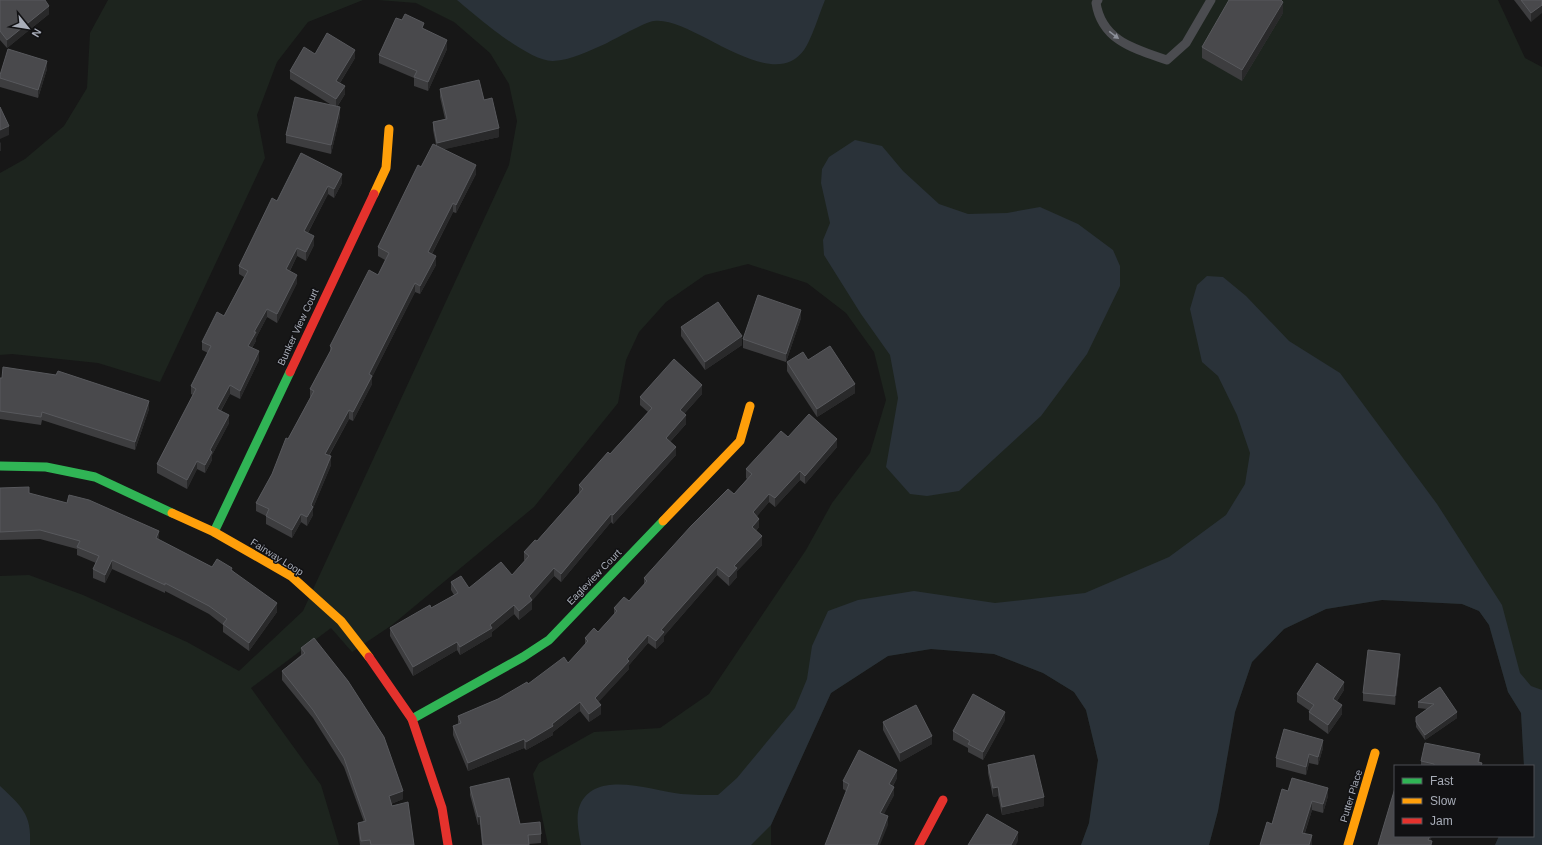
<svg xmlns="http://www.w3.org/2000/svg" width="1542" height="845" font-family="Arial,sans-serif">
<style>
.green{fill:#1d241e}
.water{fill:#2a3239}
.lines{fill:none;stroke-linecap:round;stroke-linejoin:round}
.lane{stroke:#4b4c50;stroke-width:9}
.fast{stroke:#30b455;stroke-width:9}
.slow{stroke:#ff9f0a;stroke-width:9}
.jam{stroke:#e5322d;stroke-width:9}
.wall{fill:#3d3d3f}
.shaded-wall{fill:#29292a}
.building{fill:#49494c;stroke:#58595d}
.oneway{fill:#8c9099}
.labels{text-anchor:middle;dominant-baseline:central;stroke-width:3;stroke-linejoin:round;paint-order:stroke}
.street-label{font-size:10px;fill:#a8adb8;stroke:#111113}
</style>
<rect width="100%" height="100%" fill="#171717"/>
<g class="green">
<polygon points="108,0 363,0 308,22 277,62 257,115 265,158 160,382 98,363 12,354 0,355 0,173 25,159 64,126 87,88 90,33"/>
<polygon points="378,0 1498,0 1525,58 1542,67 1542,845 1495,845 1499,836 1533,836 1533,766 1524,766 1521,713 1508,692 1489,625 1479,611 1462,604 1382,600 1326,609 1284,629 1252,662 1235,712 1218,811 1209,845 1081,845 1089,823 1098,760 1086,710 1074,692 1043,673 994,654 931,649 888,656 831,693 771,825 771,845 548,845 533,774 539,763 594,732 660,728 709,694 806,550 832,503 870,453 886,400 874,352 846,313 807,283 748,264 705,275 666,302 639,332 626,360 618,403 534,507 392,625 352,652 331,628 251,688 321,785 339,845 0,845 0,576 29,575 83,595 187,642 239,671 303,611 509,165 517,121 509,84 490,53 454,22 416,3"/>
</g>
<g class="water">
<path d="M457 0H825C820 12 811 41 804 50 771 96 691 15 654 21 645 22 615 39 605 44 588 51 572 60 553 61 529 62 476 16 457 0Z"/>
<polygon points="855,140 882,146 903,171 939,204 968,214 1007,213 1040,207 1078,224 1113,250 1120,266 1120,286 1087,354 1041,416 959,491 927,496 910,494 886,467 898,398 890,355 861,314 824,255 823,240 830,223 821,183 822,169 829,157"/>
<path d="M1207 276 1223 277 1246 296 1289 341 1340 373 1437 504 1502 605 1520 673 1531 686 1542 690V845H1495L1499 836H1533V766H1524L1521 713 1508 692 1489 625 1479 611 1462 604 1382 600 1326 609 1284 629 1252 662 1235 712 1218 811 1209 845H1081L1089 823 1098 760 1086 710 1074 692 1043 673 994 654 931 649 888 656 831 693 771 825 751 845H581C579 834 575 816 580 805 596 769 652 791 681 794 693 795 706 795 718 795L737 778 795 708 807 679 812 646 828 611 858 600 914 591 995 603 1085 593 1169 557 1226 515 1245 484 1250 453 1237 415 1218 376 1202 362 1190 309 1197 285Z"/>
<path d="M0 786C21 806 32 814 30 845H0Z"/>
</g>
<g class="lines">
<path class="lane" d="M1098 0 1096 3C1102 41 1135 49 1167 60L1186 43 1211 0"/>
<g class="fast">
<polyline points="0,466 46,467 95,477 172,513"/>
<polyline points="214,532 290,372"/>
<polyline points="412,719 523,657 549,640 663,521"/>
</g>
<g class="slow">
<polyline points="374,194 386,168 389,129"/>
<polyline points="172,513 214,532 291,576 341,621 369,657"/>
<polyline points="663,521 740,441 750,406"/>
<polyline points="1348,845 1375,753"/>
</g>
<g class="jam">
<polyline points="290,372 374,194"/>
<polyline points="369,657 412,719 442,808 448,845"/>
<polyline points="919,845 943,800"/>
</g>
</g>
<g class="wall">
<polygon points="0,0 49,14 7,48 0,40"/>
<polygon points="1514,0 1542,0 1531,22"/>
<polygon points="1283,13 1242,81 1202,58 1202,47"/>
<polygon points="424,29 447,49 428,91 414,86 414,78 379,63 379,55"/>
<polygon points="355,58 340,83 345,94 337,107 340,116 331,154 286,143 286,135 333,106 290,79 290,71"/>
<polygon points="47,69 38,98 0,87 0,75"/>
<polygon points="440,89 484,100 499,137 444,149 476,174 456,213 453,212 432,254 436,265 420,294 415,292 372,377 372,384 353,421 349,419 329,456 331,465 313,508 313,515 307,526 301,522 292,538 266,524 266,516 256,511 256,503 272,474 288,439 310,398 310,389 330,352 330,346 378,275 385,260 378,256 378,247 421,167 436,145 433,130 433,122 445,119 440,97"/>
<polygon points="301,153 342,183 334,198 328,194 308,233 314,245 306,261 297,256 290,271 297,283 277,323 267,317 256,338 256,341 252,348 259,360 240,399 230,394 221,411 229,423 212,455 212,460 205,473 197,469 187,489 157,473 157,464 193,395 191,394 191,386 208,353 202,350 202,342 224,316 244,277 239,274 239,266 277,201"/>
<polygon points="801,318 786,362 743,348 743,339"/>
<polygon points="681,327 742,345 705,370 681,336"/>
<polygon points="808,360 855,393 817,417 787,371 787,362"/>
<polygon points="0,378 149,409 135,450 42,420 41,425 0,419"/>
<polygon points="702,394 684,414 686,424 670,442 676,455 613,524 611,522 561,582 554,576 532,600 532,609 519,620 514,614 492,632 492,636 460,655 457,650 413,676 390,636 390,628 431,608 454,595 451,590 451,582 469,588 512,575 525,561 524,560 524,552 537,541 579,494 579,485 610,454 648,412 640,405 640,397"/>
<polygon points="788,437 837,447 805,484 800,480 775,507 769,502 757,516 759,527 756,531 762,545 737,571 737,577 729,586 717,575 664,636 664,641 656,649 648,643 629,665 629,669 598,702 601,714 589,722 580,711 553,732 553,735 526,750 524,748 468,771 453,735 453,726 458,724 458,716 498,699 528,684 568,663 585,645 585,638 598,632 614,614 614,608 629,601 644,585 644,578 734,494 747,479 746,478 746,469"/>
<polygon points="0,488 29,493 159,540 212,567 232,570 277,612 249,651 223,632 223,625 209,614 165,591 165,593 112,569 105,583 93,578 93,569 96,563 77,555 77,549 40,539 0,540"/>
<polygon points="314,638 403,799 391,804 414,845 360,845 358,831 358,823 364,822 344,767 313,718 282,680 282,671 301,655 301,648"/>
<polygon points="1400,662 1395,705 1363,701 1363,693"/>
<polygon points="1440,687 1457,718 1425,740 1416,727 1416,717 1427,709 1418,708 1418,702"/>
<polygon points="1344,690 1337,701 1342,714 1328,734 1309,720 1309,712 1310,711 1297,702 1297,694"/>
<polygon points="1005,720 983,760 968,752 968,748 953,740 953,731"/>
<polygon points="883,722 932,744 900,762 883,730"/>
<polygon points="1323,748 1318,765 1309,763 1306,775 1276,767 1276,758"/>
<polygon points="1421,761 1480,763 1482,766 1421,766"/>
<polygon points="988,765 1044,806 1002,815 998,796 993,797 988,773"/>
<polygon points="897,778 893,786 894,795 883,815 888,825 846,791 843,789 843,781"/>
<polygon points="470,787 520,824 541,834 541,843 529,844 529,845 482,845 480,824 478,825 470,795"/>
<polygon points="1288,791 1328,796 1323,813 1312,810 1305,833 1312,844 1312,845 1260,845 1272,824"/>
</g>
<g class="shaded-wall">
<polygon points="1283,2 1283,13 1242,81 1242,70"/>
<polygon points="1542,5 1542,13 1531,22 1531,13"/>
<polygon points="49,6 49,14 7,48 7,40"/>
<polygon points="447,40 447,49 428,91 428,82"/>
<polygon points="355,50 355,58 336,89 336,81"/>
<polygon points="47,61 47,69 38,98 38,90"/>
<polygon points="345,86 345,94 336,108 336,99"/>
<polygon points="340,107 340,116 331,154 331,145"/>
<polygon points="9,126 9,135 0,139 0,130"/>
<polygon points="499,128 499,137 437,151 437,143"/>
<polygon points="1,142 1,151 0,151 0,143"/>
<polygon points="476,165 476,174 456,213 456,205"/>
<polygon points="342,174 342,183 334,198 334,189"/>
<polygon points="328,186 328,194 304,240 304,231"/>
<polygon points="453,203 453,212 428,261 428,252"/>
<polygon points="314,236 314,245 306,261 306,252"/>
<polygon points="297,248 297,256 286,278 286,269"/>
<polygon points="436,256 436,265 420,294 420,286"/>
<polygon points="297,275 297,283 277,323 277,314"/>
<polygon points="415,283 415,292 372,377 372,384 353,421 353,412 369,374"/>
<polygon points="267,309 267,317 256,338 256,341 248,354 248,346 254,332"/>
<polygon points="801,310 801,318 786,362 786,354"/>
<polygon points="742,336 742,345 705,370 705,362"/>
<polygon points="259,351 259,360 240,399 240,391"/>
<polygon points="855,384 855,393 817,417 817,409"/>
<polygon points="230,385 230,394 217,417 217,409"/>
<polygon points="702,385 702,394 680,418 680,410"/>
<polygon points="149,401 149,409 135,450 135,442"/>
<polygon points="349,410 349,419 325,462 325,454"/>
<polygon points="229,415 229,423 212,455 212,460 205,473 205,465 210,450"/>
<polygon points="686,415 686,424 666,446 666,438"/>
<polygon points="837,439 837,447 805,484 805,476"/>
<polygon points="676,447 676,455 613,524 613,515"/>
<polygon points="331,456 331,465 313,508 313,515 307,526 307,517 311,505"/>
<polygon points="197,461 197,469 187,489 187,480"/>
<polygon points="800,471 800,480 775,507 775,498"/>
<polygon points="769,494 769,502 753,521 753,512"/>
<polygon points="301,514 301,522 292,538 292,530"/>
<polygon points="611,514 611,522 561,582 561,574"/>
<polygon points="759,519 759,527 752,535 752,527"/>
<polygon points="159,531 159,540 156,538"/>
<polygon points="762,536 762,545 737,571 737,577 729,586 729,577 734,566"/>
<polygon points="112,560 112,569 105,583 105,575"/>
<polygon points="717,567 717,575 664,636 664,641 656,649 656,641 661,630"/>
<polygon points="554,568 554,576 532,601 532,600 532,609 519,620 519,611 529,596"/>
<polygon points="277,603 277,612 249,651 249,643"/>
<polygon points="514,605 514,614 492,632 492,636 460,655 460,647 490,625"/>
<polygon points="648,635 648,643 629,665 629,669 595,706 595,698 627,659"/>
<polygon points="457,642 457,650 413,676 413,667"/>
<polygon points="1400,654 1400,662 1395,705 1395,696"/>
<polygon points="1344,682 1344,690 1333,707 1333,699"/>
<polygon points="580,702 580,711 553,732 553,735 526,750 526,742 552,724"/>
<polygon points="601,705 601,714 589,722 589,714"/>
<polygon points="1342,705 1342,714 1328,734 1328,725"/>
<polygon points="1005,712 1005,720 983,760 983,752"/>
<polygon points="1457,712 1457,718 1425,740 1425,735"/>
<polygon points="932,736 932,744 900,762 900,753"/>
<polygon points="524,739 524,748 468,771 468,763"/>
<polygon points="1323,740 1323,748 1318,765 1318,757"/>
<polygon points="1309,754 1309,763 1306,775 1306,767"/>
<polygon points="1480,754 1480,762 1479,766 1478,762"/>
<polygon points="897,770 897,778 889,792 889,784"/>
<polygon points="894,787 894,795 880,822 880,813"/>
<polygon points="998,787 998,796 993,797 993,788"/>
<polygon points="1328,788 1328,796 1323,813 1323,804"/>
<polygon points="403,791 403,799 389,805 389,796"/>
<polygon points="1044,797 1044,806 1002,815 1002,807"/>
<polygon points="1312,801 1312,810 1302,841 1302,833"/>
<polygon points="480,816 480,824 478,825 478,817"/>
<polygon points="888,816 888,825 880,845 877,845"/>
<polygon points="1018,832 1018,841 1016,845 1011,845"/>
<polygon points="1312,835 1312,845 1309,845"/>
<polygon points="1430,836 1432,836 1429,845 1428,840"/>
</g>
<g class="building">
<polygon points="0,0 45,0 49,6 7,40 0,31"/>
<polygon points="1229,0 1281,0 1283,2 1242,70 1202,47"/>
<polygon points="1521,0 1542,0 1542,5 1531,13"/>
<polygon points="405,14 424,23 422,28 447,40 428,82 414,77 417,71 379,55 396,18 402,20"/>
<polygon points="327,33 355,50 336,81 345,86 336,99 290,71 304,47 315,54"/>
<polygon points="8,49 47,61 38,90 0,78 0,75"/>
<polygon points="479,80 484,100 492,98 499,128 437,143 433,122 447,119 440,89"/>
<polygon points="295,97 340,107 331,145 286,135"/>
<polygon points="0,107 9,126 0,130"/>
<polygon points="433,144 476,165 456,205 453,203 428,252 436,256 420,286 415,283 369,374 372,376 353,412 349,410 325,454 331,456 311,505 313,507 307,517 301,514 292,530 266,516 269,509 256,503 272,474 286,438 288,439 314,391 310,389 332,348 330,346 369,270 378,275 389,253 378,247 418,165 421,167"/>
<polygon points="301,153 342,174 334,189 328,186 304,231 314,236 306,252 297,248 286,269 297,275 277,314 267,309 254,332 256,332 248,346 259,351 240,391 230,385 217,409 229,415 210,450 212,452 205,465 197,461 187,480 157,464 196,389 191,386 211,346 202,342 217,312 224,316 248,271 239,266 272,198 277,201"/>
<polygon points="758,295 801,310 786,354 743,339"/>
<polygon points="718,302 742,336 705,362 681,327"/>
<polygon points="830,346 855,384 817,409 787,362 803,352 808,360"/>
<polygon points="674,359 702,385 680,410 686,415 666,438 676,447 613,515 611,514 561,574 554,568 529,596 532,600 519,611 514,605 490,625 492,628 460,647 457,642 413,667 390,628 430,605 431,608 458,593 451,582 461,576 469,588 501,562 512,575 529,556 524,552 535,540 537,541 583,489 579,485 608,452 610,454 652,408 640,397"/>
<polygon points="3,367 56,375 58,371 149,401 135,442 42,412 41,417 0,411 0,378 2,378"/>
<polygon points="809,414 837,439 805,476 800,471 775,498 769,494 753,512 759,519 752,527 762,536 734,566 737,568 729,577 717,567 661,630 664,632 656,641 648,635 627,659 629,661 595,698 601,705 589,714 580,702 552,724 553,726 526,742 524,739 468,763 453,726 461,723 458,716 498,699 527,682 528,684 564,657 568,663 588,641 585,638 594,628 598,632 617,611 614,608 624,597 629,601 647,581 644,578 691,526 728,489 734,494 752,474 746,469 781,431 788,437"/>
<polygon points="29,487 29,493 67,503 69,495 89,500 159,531 156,538 212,567 217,559 232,568 231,570 277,603 249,643 223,624 227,619 209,606 165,583 165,585 112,560 105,575 93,569 99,556 77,547 80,541 40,530 0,532 0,488"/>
<polygon points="314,638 348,681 384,737 403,791 389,796 392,806 408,802 414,845 371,845 370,840 361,841 358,823 366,821 344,758 313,710 282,671 305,653 301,648"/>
<polygon points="1368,650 1400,654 1395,696 1363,693"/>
<polygon points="1317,663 1344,682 1333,699 1342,705 1328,725 1309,712 1314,705 1297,694"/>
<polygon points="1440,687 1457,712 1425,735 1416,722 1416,717 1434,704 1418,702"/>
<polygon points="973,694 1005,712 983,752 968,744 970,741 953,731"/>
<polygon points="916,705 932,736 900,753 883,722"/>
<polygon points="1284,729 1323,740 1318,757 1309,754 1306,767 1276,758"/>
<polygon points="1425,743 1480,754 1478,762 1482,763 1481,766 1434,766 1434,764 1421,761"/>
<polygon points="859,750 897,770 889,784 894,787 880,813 888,816 877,845 825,845 849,784 843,781"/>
<polygon points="1034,755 1044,797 1002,807 998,787 993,788 988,765"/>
<polygon points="509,778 520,824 540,822 541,834 528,835 529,845 483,845 480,816 478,817 470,787"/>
<polygon points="1292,778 1328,788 1323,804 1312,801 1302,833 1312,835 1309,845 1260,845 1267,822 1272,824 1282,789 1288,791"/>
<polygon points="1395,788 1395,836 1430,836 1428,840 1432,841 1431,845 1378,845"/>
<polygon points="987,814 1018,832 1011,845 968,845"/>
</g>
<defs><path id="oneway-solid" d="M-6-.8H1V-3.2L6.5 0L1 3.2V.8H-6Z"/></defs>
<use class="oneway" href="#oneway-solid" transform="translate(1114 35) rotate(37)"/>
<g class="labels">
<g class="street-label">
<text transform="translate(298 327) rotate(-65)">Bunker View Court</text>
<text transform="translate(277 557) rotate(32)">Fairway Loop</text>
<text transform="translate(594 577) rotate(-46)">Eagleview Court</text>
<text transform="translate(1351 796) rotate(-73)">Putter Place</text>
</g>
</g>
<rect x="1394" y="765" width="140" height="72" fill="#111113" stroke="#4d4f55"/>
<rect x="1402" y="778" width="20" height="6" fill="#30b455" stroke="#4d4f55"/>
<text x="1430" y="785" font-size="12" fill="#a8adb8">Fast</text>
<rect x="1402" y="798" width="20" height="6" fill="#ff9f0a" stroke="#4d4f55"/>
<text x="1430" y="805" font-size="12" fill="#a8adb8">Slow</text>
<rect x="1402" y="818" width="20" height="6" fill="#e5322d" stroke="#4d4f55"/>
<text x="1430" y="825" font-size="12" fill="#a8adb8">Jam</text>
<g transform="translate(28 28) rotate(120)" stroke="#111113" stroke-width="3" paint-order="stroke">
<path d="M0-3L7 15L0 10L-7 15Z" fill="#a8adb8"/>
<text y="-6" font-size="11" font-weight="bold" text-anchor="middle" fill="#a8adb8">N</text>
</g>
</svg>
